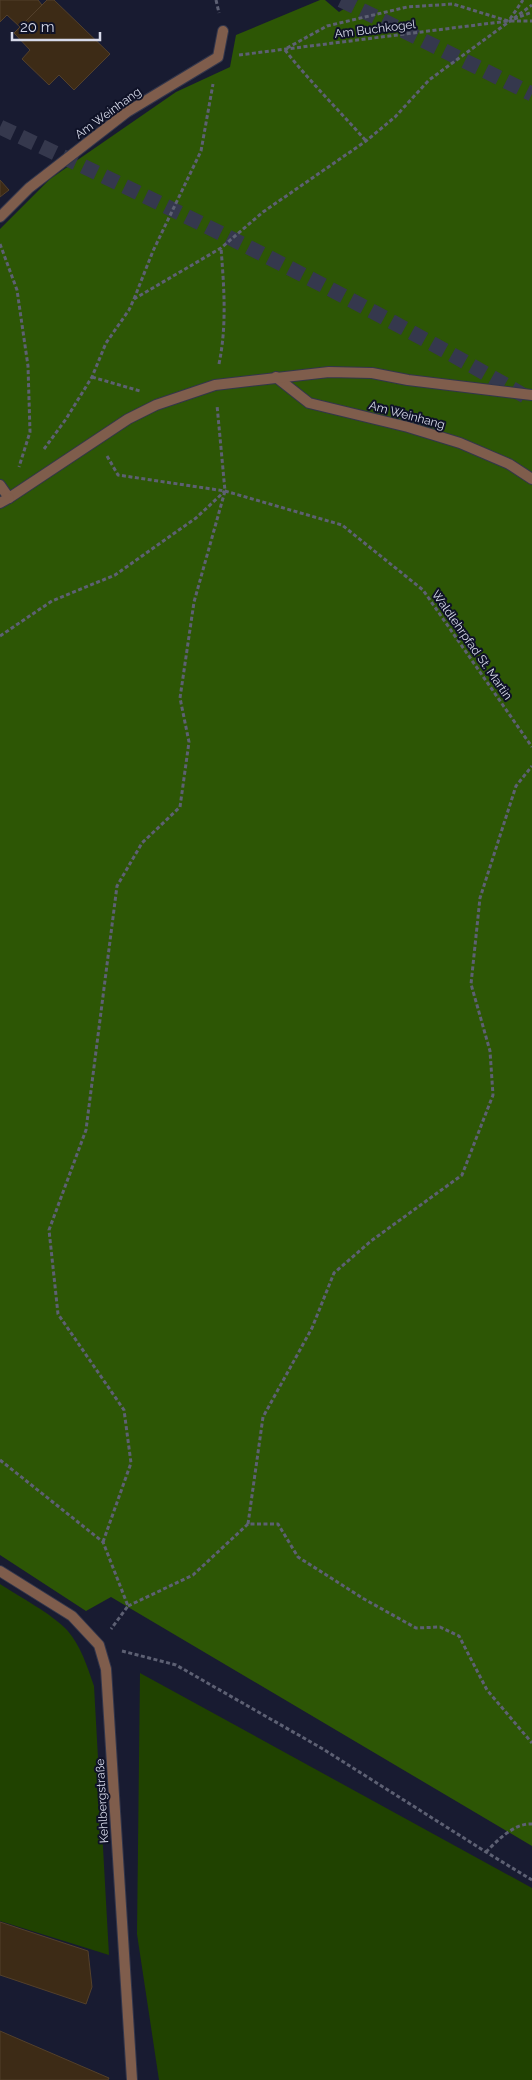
<svg xmlns="http://www.w3.org/2000/svg" width="532" height="2080" font-family="Raleway,sans-serif">
<style>
.green{fill:#204200}
.forest{fill:#2d5605}
.building{fill:#3d2b16;stroke:#53402b}
.lines{fill:none;stroke-linecap:round;stroke-linejoin:round}
.highway-tunnel{stroke:#35384d;stroke-width:15;stroke-dasharray:15 8;stroke-linecap:butt}
.lane-casing{stroke:#33364b;stroke-width:12}
.street-casing{stroke:#33364b;stroke-width:12}
.path{stroke:#5d6073;stroke-width:3;stroke-dasharray:4 2.5;stroke-linecap:butt}
.lane{stroke:#7f5d4c;stroke-width:10}
.street{stroke:#7f5d4c;stroke-width:10}
.labels{text-anchor:middle;dominant-baseline:central;stroke-width:4;stroke-linejoin:round;paint-order:stroke}
.street-label{font-size:12px;fill:#d7daea;stroke:#0f1227}
</style>
<rect width="100%" height="100%" fill="#181b31"/>
<g class="green">
<path d="M0 1584C20 1597 52 1614 67 1630 81 1646 87 1666 94 1686L109 1955 0 1921Z"/>
<polygon points="140,1673 532,1888 532,2080 159,2080 137,1934"/>
</g>
<polygon class="forest" points="320,0 325,0 339,12 358,0 532,0 532,1846 111,1597 86,1611 0,1555 0,229 50,179 176,92 230,67 236,35"/>
<g class="building">
<polygon points="0,0 38,0 42,5 20,27 7,15 0,22"/>
<polygon points="47,0 54,0 110,54 74,90 59,75 49,85 22,59 30,50 14,33"/>
<polygon points="0,180 9,190 0,197"/>
<polygon points="0,1922 88,1951 92,1987 86,2004 0,1975"/>
<polygon points="0,2031 109,2078 108,2080 0,2080"/>
</g>
<g class="lines">
<g class="highway-tunnel">
<polyline points="341,0 532,94"/>
<path d="M0 127C179 211 357 298 528 398"/>
</g>
<defs>
<g id="lane">
<polyline points="0,217 29,188 127,112 218,57 223,31"/>
<polyline points="276,377 309,403 408,427 460,443 509,464 532,479"/>
<polyline points="0,485 9,498 128,419 156,405 215,385 329,372 372,373 408,380 532,395"/>
</g>
<g id="street">
<polyline points="0,503 9,498"/>
<polyline points="0,1571 72,1616 99,1645 106,1669 132,2080"/>
</g>
</defs>
<use href="#lane" class="lane-casing"/>
<use href="#street" class="street-casing"/>
<g class="path">
<polyline points="216,0 219,13"/>
<polyline points="510,19 523,0"/>
<polyline points="514,19 532,12"/>
<polyline points="287,48 327,26 407,7 453,4 508,21 532,21"/>
<path d="M285 50C310 82 339 110 366 141"/>
<polyline points="239,55 508,21"/>
<polyline points="0,244 17,290 28,366 30,432 19,467"/>
<polyline points="134,299 153,251 201,151 213,84"/>
<path d="M219 364C227 325 224 287 221 248"/>
<polyline points="92,377 140,391"/>
<polyline points="44,449 66,419 92,377 106,343 129,310 134,299 221,248 263,212 366,141 395,117 429,80 532,5"/>
<polyline points="107,456 118,475 225,491 342,525 423,590 532,747"/>
<polyline points="0,636 52,601 115,575 196,518 225,491"/>
<polyline points="0,1460 103,1542 128,1606 111,1629"/>
<polyline points="248,1524 263,1417 312,1328 334,1273 371,1241 462,1175 493,1095 490,1051 471,984 480,898 516,786 532,766"/>
<polyline points="103,1542 131,1463 124,1410 58,1314 49,1230 86,1130 117,886 142,843 180,807 189,742 180,698 194,602 225,491 217,405"/>
<polyline points="128,1606 193,1575 248,1524 278,1524 298,1557 364,1599 416,1628 440,1627 459,1636 487,1690 532,1743"/>
<polyline points="122,1651 176,1665 323,1749 486,1852 532,1880"/>
<path d="M486 1852C498 1840 514 1823 532 1824"/>
</g>
<use href="#lane" class="lane"/>
<use href="#street" class="street"/>
</g>
<g class="labels">
<g class="street-label">
<text transform="translate(375 29) rotate(-7)">Am Buchkogel</text>
<text transform="translate(108 113) rotate(-36)">Am Weinhang</text>
<text transform="translate(407 415) rotate(15)">Am Weinhang</text>
<text transform="translate(472 645) rotate(55)">Waldlehrpfad St. Martin</text>
<text transform="translate(102 1801) rotate(-93)">Kehlbergstraße</text>
</g>
</g>
<path d="M12 32v8h88v-8" fill="none" stroke="#d7daea" stroke-width="2.5"/>
<text x="20" y="32" font-size="15" fill="#d7daea" stroke="#0f1227" stroke-width="4" paint-order="stroke">20 m</text>
</svg>
